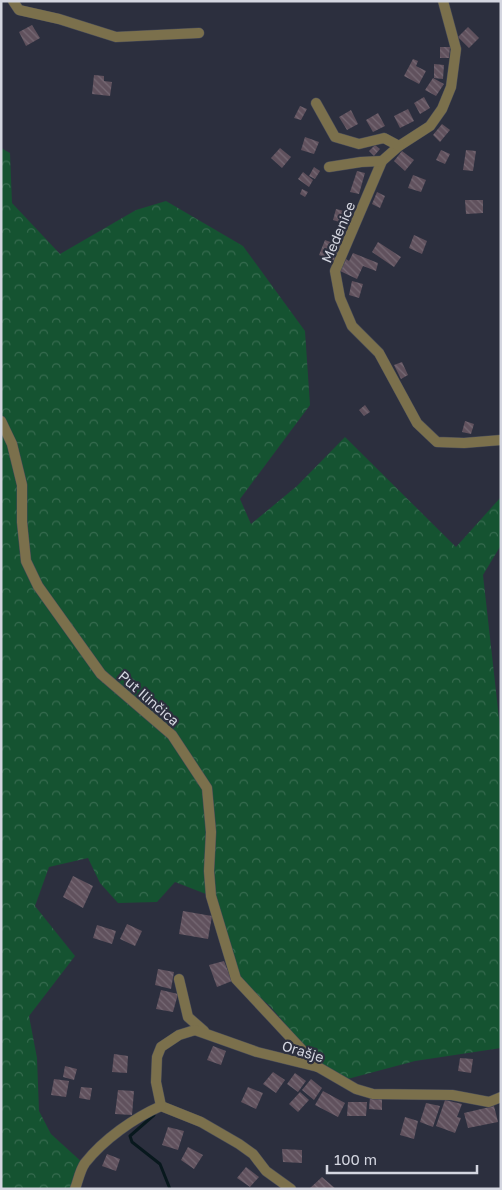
<svg xmlns="http://www.w3.org/2000/svg" width="502" height="1190" font-family="'Golos Text',sans-serif">
<style>
.forest{fill:url(#forest-crowns)}
.lines{fill:none;stroke-linecap:round;stroke-linejoin:round}
.stream{stroke:#08181d;stroke-width:3}
.building{fill:url(#building-back-hatch)}
.minor-casing{stroke:#474a58;stroke-width:11}
.minor{stroke:#7b704c;stroke-width:10}
.labels{text-anchor:middle;dominant-baseline:central;stroke-width:4.5;stroke-linejoin:round;paint-order:stroke}
.street-label{font-size:14px;fill:#d4d6e0;stroke:#2c2f3e}
</style>
<defs>
<pattern id="forest-crowns" width="20" height="18" patternUnits="userSpaceOnUse" patternTransform="scale(1.25)"><rect width="20" height="18" fill="#155331"/><path d="M2 6a3 3 0 1 1 6 0M12 15a3 3 0 1 1 6 0" fill="none" stroke="#366b4f"/></pattern>
<pattern id="building-back-hatch" width="6" height="6" patternUnits="userSpaceOnUse" patternTransform="scale(1.25)"><rect width="6" height="6" fill="#60515d"/><path d="M-1 5l2 2M0 0l6 6M5-1l2 2" fill="none" stroke="#766974"/></pattern>
</defs>
<rect width="100%" height="100%" fill="#2c2f3e"/>
<polygon class="forest" points="1,148 10,153 12,203 60,254 136,210 166,201 243,246 305,331 310,405 240,499 251,524 297,486 345,437 456,547 501,497 501,545 483,575 501,736 501,1048 415,1061 340,1081 320,1064 269,1005 236,979 211,896 175,882 157,902 118,903 100,883 88,858 49,867 35,906 75,956 29,1016 37,1058 39,1111 51,1134 84,1164 75,1189 1,1189"/>
<g class="lines">
<polyline class="stream" points="154,1115 130,1136 132,1142 160,1164 170,1189"/>
</g>
<g class="building">
<polygon points="32,25 40,38 26,46 19,32"/>
<polygon points="468,27 479,38 469,48 458,37"/>
<polygon points="440,47 450,47 449,58 440,58"/>
<polygon points="413,59 418,61 416,66 426,71 419,84 404,76"/>
<polygon points="434,64 444,65 443,79 434,78"/>
<polygon points="94,75 104,76 104,81 112,82 110,96 92,94"/>
<polygon points="433,78 444,84 436,96 425,90"/>
<polygon points="424,97 430,108 420,114 414,103"/>
<polygon points="300,106 307,109 301,120 294,118"/>
<polygon points="408,109 414,121 400,128 394,116"/>
<polygon points="351,110 358,124 347,130 339,117"/>
<polygon points="378,113 385,126 373,132 366,120"/>
<polygon points="442,124 450,130 440,142 433,135"/>
<polygon points="305,137 319,142 314,154 301,150"/>
<polygon points="375,145 380,149 374,156 369,151"/>
<polygon points="280,148 291,157 282,168 271,158"/>
<polygon points="441,150 450,154 445,164 436,160"/>
<polygon points="466,150 476,151 473,171 463,170"/>
<polygon points="402,151 414,160 405,171 394,161"/>
<polygon points="314,167 320,171 315,179 309,176"/>
<polygon points="357,171 365,173 359,194 350,192"/>
<polygon points="303,172 313,180 309,187 298,179"/>
<polygon points="413,175 426,180 421,192 408,188"/>
<polygon points="302,189 308,192 305,197 300,194"/>
<polygon points="377,192 385,196 380,208 372,204"/>
<polygon points="465,200 483,200 483,213 466,214"/>
<polygon points="336,209 352,213 349,225 333,220"/>
<polygon points="414,235 427,241 422,254 409,248"/>
<polygon points="325,240 341,246 335,261 319,255"/>
<polygon points="378,242 401,257 394,267 372,252"/>
<polygon points="353,253 378,263 376,271 363,266 357,279 340,271 346,259 349,261"/>
<polygon points="352,281 363,284 359,298 349,295"/>
<polygon points="402,362 408,375 401,379 394,365"/>
<polygon points="365,405 370,412 364,416 359,410"/>
<polygon points="465,421 474,424 471,434 462,432"/>
<polygon points="73,876 93,886 83,908 63,897"/>
<polygon points="183,911 212,916 208,939 179,934"/>
<polygon points="127,924 142,931 135,946 120,939"/>
<polygon points="97,925 116,931 112,944 93,938"/>
<polygon points="224,961 232,981 217,987 209,965"/>
<polygon points="158,969 174,972 171,989 155,985"/>
<polygon points="161,990 178,994 173,1012 156,1009"/>
<polygon points="213,1046 226,1051 221,1065 207,1060"/>
<polygon points="114,1054 128,1056 127,1073 112,1072"/>
<polygon points="460,1058 473,1059 471,1073 458,1071"/>
<polygon points="65,1066 77,1069 74,1080 63,1077"/>
<polygon points="273,1072 285,1080 276,1093 263,1084"/>
<polygon points="295,1073 306,1081 298,1092 287,1084"/>
<polygon points="54,1079 69,1081 66,1097 51,1095"/>
<polygon points="311,1079 322,1088 314,1100 302,1090"/>
<polygon points="81,1087 92,1088 90,1100 79,1098"/>
<polygon points="248,1087 263,1093 256,1109 241,1102"/>
<polygon points="118,1090 134,1091 132,1115 115,1114"/>
<polygon points="323,1091 345,1103 338,1117 315,1105"/>
<polygon points="300,1092 309,1100 298,1112 289,1104"/>
<polygon points="370,1097 382,1098 382,1110 369,1109"/>
<polygon points="445,1100 462,1104 457,1117 461,1118 455,1133 436,1126"/>
<polygon points="348,1102 367,1102 366,1116 347,1116"/>
<polygon points="426,1103 440,1106 433,1127 420,1122"/>
<polygon points="494,1106 498,1122 468,1128 464,1113"/>
<polygon points="405,1117 418,1121 414,1139 400,1135"/>
<polygon points="168,1127 184,1131 178,1150 162,1145"/>
<polygon points="188,1147 203,1155 194,1169 181,1160"/>
<polygon points="282,1149 302,1150 302,1163 283,1162"/>
<polygon points="107,1154 120,1159 116,1171 102,1166"/>
<polygon points="246,1167 259,1177 250,1187 237,1178"/>
<polygon points="322,1177 336,1189 309,1189"/>
</g>
<g class="lines">
<defs>
<g id="minor">
<polyline points="13,1 19,10 59,19 116,37 199,33"/>
<polyline points="443,1 456,49 451,87 442,109 430,126 399,146 382,161 335,271 340,298 352,326 379,353 417,423 437,442 464,443 501,440"/>
<polyline points="316,103 335,137 359,144 384,138 399,146"/>
<polyline points="329,167 361,162 382,161"/>
<polyline points="1,421 12,444 22,485 22,522 26,561 38,586 101,674 172,735 207,788 211,832 209,871 211,896 236,979 318,1067"/>
<polyline points="179,979 188,1017 204,1031"/>
<polyline points="161,1106 201,1122 239,1144 253,1154 266,1171 291,1189"/>
<path d="M75 1189C78 1181 80 1170 85 1163 104 1139 134 1118 161 1106L156 1082 157 1057 161 1047 179 1035 195 1030 257 1052 318 1067 356 1089 373 1094 452 1095 489 1102 501 1097"/>
</g>
</defs>
<use href="#minor" class="minor-casing"/>
<use href="#minor" class="minor"/>
</g>
<g class="labels">
<g class="street-label">
<text transform="translate(338 232) rotate(-67)">Medenice</text>
<text transform="translate(149 698) rotate(41)">Put Ilinčica</text>
<text transform="translate(303 1051) rotate(17)">Orašje</text>
</g>
</g>
<rect width="502" height="1190" fill="none" stroke="#d4d6e0" stroke-width="5"/>
<path d="M327 1165v8h150v-8" fill="none" stroke="#d4d6e0" stroke-width="2.5"/>
<text x="334" y="1165" font-size="15" fill="#d4d6e0" stroke="#2c2f3e" stroke-width="4" paint-order="stroke">100 m</text>
</svg>
